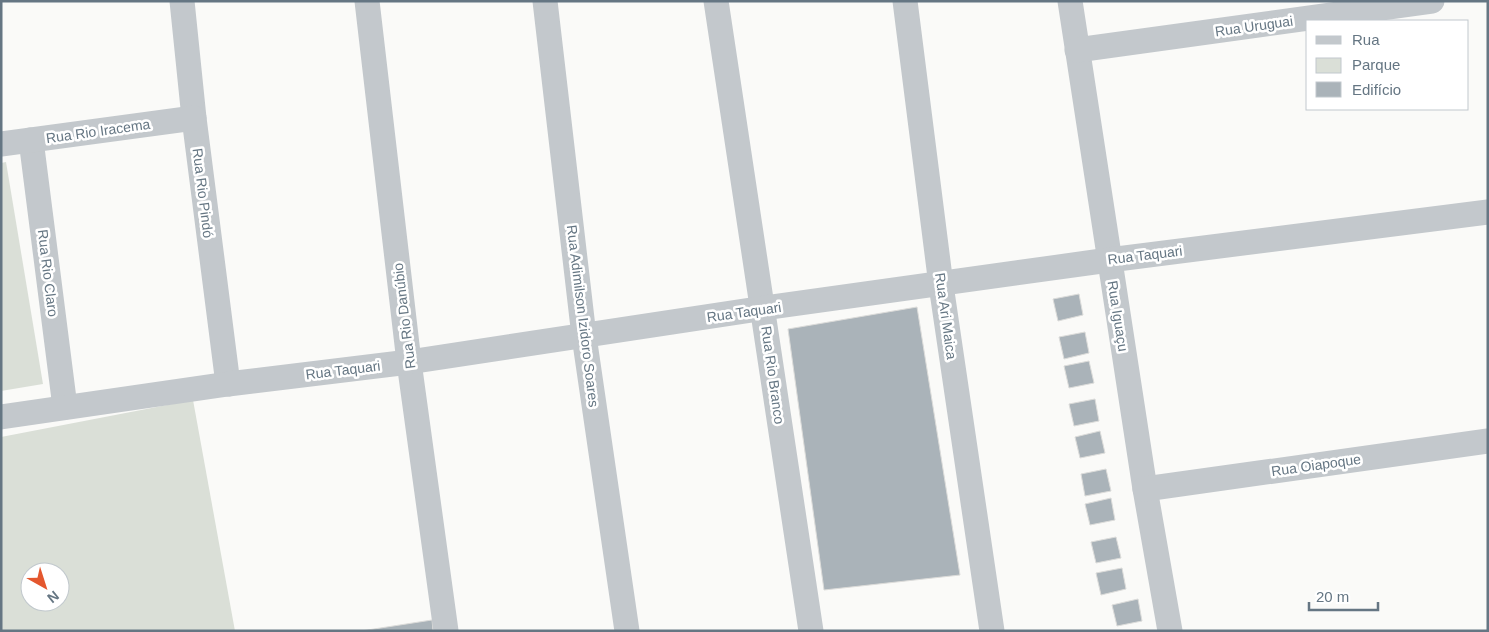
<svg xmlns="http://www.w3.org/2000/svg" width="1489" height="632" font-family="Arial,sans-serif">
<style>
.green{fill:#dadfd7;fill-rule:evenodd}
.building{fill:#aab3b9;stroke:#dcdcda}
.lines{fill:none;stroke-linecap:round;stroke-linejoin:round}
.minor{stroke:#c3c8cc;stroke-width:25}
.labels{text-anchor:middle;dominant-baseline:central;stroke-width:5;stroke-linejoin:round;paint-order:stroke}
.street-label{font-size:14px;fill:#657683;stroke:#fff}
</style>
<rect width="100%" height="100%" fill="#fafaf8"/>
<g class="green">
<polygon points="6,162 43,384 1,391 1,163"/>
<path d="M193 400 235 631H1V437ZM30 572H60V602H30Z"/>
</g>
<g class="building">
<polygon points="1079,294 1083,315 1058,321 1053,299"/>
<polygon points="917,307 960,575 824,590 788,329"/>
<polygon points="1085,332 1089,353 1064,359 1059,337"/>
<polygon points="1089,361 1094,383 1069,388 1064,366"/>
<polygon points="1095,399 1099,421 1074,426 1069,404"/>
<polygon points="1100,431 1105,453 1080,458 1075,437"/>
<polygon points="1106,469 1111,491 1085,496 1081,474"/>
<polygon points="1111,498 1115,520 1090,525 1085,504"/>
<polygon points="1116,537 1121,558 1096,563 1091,542"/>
<polygon points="1122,568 1126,589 1101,595 1096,573"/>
<polygon points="1138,599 1142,621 1117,626 1112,605"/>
<polygon points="432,620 433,631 361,631"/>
</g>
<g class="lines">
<g class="minor">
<polyline points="182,1 194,118 228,384"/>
<polyline points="367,1 409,362 446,631"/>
<polyline points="545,1 584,336 627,631"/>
<polyline points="716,1 811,631"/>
<polyline points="905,1 941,285 992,631"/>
<polyline points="1070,1 1145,489 1170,631"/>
<polyline points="1077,50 1432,1"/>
<polyline points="31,140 65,407"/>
<polyline points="1,144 194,118"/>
<polyline points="1,417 228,384 409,362 764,308 1109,260 1488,212"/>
<polyline points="1145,489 1488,441"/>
</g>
</g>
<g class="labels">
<g class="street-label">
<text transform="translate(1254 26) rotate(-8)">Rua Uruguai</text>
<text transform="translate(98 131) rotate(-8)">Rua Rio Iracema</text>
<text transform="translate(203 193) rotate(83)">Rua Rio Pindó</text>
<text transform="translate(1145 255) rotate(-7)">Rua Taquari</text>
<text transform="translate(48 273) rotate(83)">Rua Rio Claro</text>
<text transform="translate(744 312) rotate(-8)">Rua Taquari</text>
<text transform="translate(404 316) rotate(-97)">Rua Rio Danúbio</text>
<text transform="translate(583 316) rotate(83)">Rua Adimilson Izidoro Soares</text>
<text transform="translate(946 316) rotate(82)">Rua Ari Maica</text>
<text transform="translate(1118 316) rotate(81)">Rua Iguaçu</text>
<text transform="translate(343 370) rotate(-7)">Rua Taquari</text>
<text transform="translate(773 375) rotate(82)">Rua Rio Branco</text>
<text transform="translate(1316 465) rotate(-8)">Rua Oiapoque</text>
</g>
</g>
<rect width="1489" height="632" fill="none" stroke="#657683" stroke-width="5"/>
<rect x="1306" y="20" width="162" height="90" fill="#ffffff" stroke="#c1c8cd"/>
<rect x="1316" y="36" width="25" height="8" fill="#c3c8cc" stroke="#c1c8cd"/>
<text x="1352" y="45" font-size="15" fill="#657683">Rua</text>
<rect x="1316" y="58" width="25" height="15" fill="#dadfd7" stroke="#c1c8cd"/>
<text x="1352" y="70" font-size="15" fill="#657683">Parque</text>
<rect x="1316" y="82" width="25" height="15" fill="#aab3b9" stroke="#c1c8cd"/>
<text x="1352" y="95" font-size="15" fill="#657683">Edifício</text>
<g transform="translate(45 587) rotate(141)"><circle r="24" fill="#ffffff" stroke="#c1c8cd"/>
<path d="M0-4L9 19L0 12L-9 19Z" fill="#e4572e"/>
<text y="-8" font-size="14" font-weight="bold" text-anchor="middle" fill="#657683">N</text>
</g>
<path d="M1309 602v8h69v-8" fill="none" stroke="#657683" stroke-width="2.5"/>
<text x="1316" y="602" font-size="15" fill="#657683" stroke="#ffffff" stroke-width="4" paint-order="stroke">20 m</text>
</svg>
